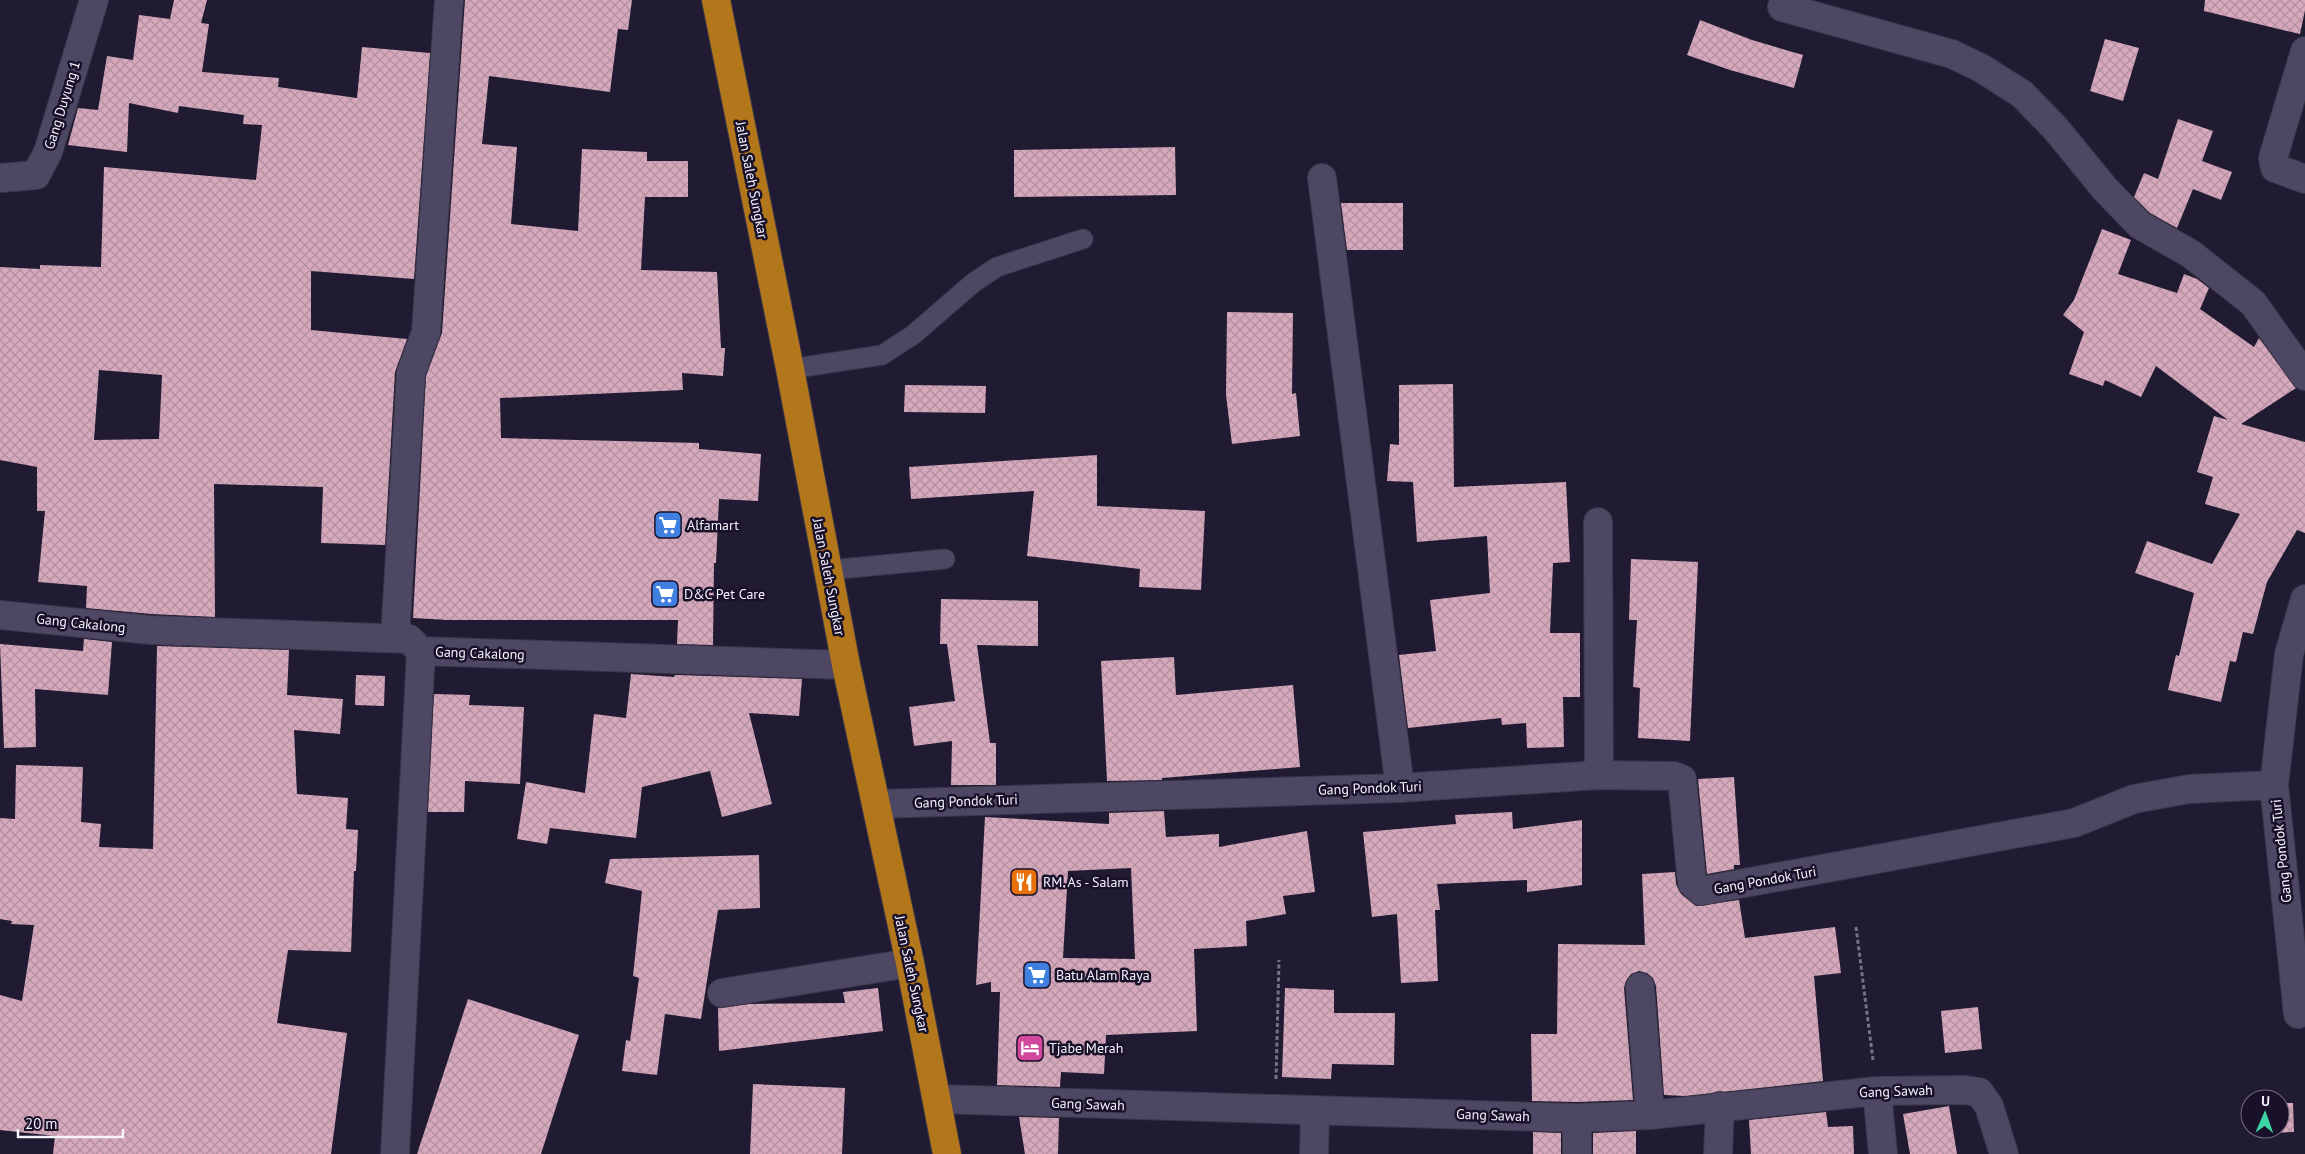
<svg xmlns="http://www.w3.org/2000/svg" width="2305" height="1154" font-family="'PT Sans',sans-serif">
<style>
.building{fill:url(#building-cross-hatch);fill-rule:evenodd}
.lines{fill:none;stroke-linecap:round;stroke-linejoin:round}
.lane-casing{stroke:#3a3547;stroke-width:21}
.street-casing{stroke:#3a3547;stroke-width:30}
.highway-casing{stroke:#3a3547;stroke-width:30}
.path{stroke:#767184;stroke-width:3;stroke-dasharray:4 2.5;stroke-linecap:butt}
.lane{stroke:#4d4763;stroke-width:19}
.street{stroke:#4d4763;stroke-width:28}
.highway{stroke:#b2771b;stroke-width:28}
.labels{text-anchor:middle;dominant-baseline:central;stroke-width:5;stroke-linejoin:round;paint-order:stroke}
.street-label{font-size:14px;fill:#f5f3fd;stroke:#181129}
.poi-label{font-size:14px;fill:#f5f3fd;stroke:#181129;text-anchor:start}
</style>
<defs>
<pattern id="building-cross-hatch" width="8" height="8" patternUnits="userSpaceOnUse" patternTransform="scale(1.25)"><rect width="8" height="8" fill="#d6a8bc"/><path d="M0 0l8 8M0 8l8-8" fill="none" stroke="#b390a0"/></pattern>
</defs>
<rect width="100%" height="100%" fill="#211a33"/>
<g class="building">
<path d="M174 0H207L201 23 209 24 202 72 279 78 278 87 357 98 362 47 430 53 414 279 311 271V330L407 339 395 372 385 545 321 543 323 487 214 484 215 617 152 614 86 608 87 586 38 582 45 511H37V467L0 460V267L40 269V265L101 267 104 167 256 180 262 125 243 124 244 115 179 106 178 113 129 103 127 152 68 145 78 108 98 110 107 56 133 60 139 15 170 19ZM99 370 162 375 159 439 94 440Z"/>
<polygon points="465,0 632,0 628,30 618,29 610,92 489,76 482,144 517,147 511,224 578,231 582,149 647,152 647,161 688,161 688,197 645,197 641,270 717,272 721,348 725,348 723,376 682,373 683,390 500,398 501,438 699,443 699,449 761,454 758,501 719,499 716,563 714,563 713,645 677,644 678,620 448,620 413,618 426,376 442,333"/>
<polygon points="2205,0 2305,0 2305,10 2300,34 2204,11"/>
<polygon points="1700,20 1752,40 1803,55 1794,88 1730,70 1687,55"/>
<polygon points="2105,39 2139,48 2123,101 2090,91"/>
<polygon points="2178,119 2213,131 2202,161 2232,172 2221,200 2193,189 2177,228 2150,213 2134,197 2144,173 2158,179"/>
<polygon points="1175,147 1176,195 1014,197 1014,150"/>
<polygon points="1341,203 1403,203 1403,250 1347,250"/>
<polygon points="2102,229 2131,240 2118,274 2177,293 2184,274 2197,279 2209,288 2200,309 2254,347 2259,338 2296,388 2241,424 2305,442 2305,533 2297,530 2267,582 2253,634 2243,632 2236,662 2230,661 2221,702 2168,690 2176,655 2179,656 2194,593 2135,573 2147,541 2212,564 2240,514 2205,504 2213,477 2197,472 2214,416 2228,420 2156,366 2141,397 2105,380 2103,386 2069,374 2084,332 2063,315 2074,300"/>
<polygon points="1227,312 1293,313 1292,394 1296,393 1300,436 1232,444 1226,395"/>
<polygon points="1453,384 1454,487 1566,482 1570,562 1553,563 1550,633 1580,633 1580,697 1563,697 1564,747 1527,748 1526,723 1502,725 1501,718 1408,728 1399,655 1436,651 1430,600 1490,593 1487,536 1417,542 1413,482 1387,481 1390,444 1399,445 1399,385"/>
<polygon points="905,385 986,386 985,413 904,412"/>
<polygon points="1097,455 1097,506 1205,511 1201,590 1139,587 1140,569 1027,556 1034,491 911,499 909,467"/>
<polygon points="1631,559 1698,562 1690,741 1638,738 1640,688 1633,687 1637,620 1629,620"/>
<polygon points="941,599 1038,601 1038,646 977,645 990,743 996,743 996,785 951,785 952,741 914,746 909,707 955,701 947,644 940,644"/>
<polygon points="84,639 112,642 108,695 35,689 36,747 4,748 0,644 83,651"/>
<polygon points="157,646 289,650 287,695 343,699 340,734 294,730 297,794 348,798 346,829 358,830 356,871 354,871 351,952 288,950 277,1023 347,1033 331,1154 53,1154 55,1136 0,1130 0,995 22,1001 34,925 11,924 12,921 0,919 0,818 15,819 16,765 83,767 81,822 101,824 99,847 153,849"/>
<polygon points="1174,657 1176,695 1293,685 1300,767 1162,778 1162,780 1107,781 1101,661"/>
<polygon points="631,674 674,677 675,675 802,679 799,716 749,713 772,804 722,817 710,771 642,787 636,838 550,828 547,844 517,839 526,782 585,793 594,714 626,718"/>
<polygon points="356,675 385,676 384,706 355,705"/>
<polygon points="434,694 470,695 469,705 524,707 520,784 465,781 464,812 428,812"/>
<polygon points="1734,777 1740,865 1734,865 1734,869 1707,874 1698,779"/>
<path d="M1164 811 1166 837 1219 834V847L1307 831 1315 892 1283 896 1286 914 1246 921 1247 946 1194 949 1197 1031 1106 1035 1104 1074 1061 1072 1060 1087 997 1085 1000 992H991V982L976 985 985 817 1109 824V813ZM1131 868 1135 959 1063 958 1068 871Z"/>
<polygon points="1512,812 1513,829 1582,820 1582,885 1527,892 1527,880 1437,884 1440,910 1435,910 1438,981 1401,983 1397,914 1372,917 1363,832 1456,824 1455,815"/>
<polygon points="759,855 760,908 718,910 701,1019 665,1014 657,1075 622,1071 626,1040 630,1041 639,978 633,976 642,891 605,883 610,859"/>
<polygon points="1675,872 1676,884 1681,894 1696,906 1739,900 1745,938 1835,927 1841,973 1814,976 1823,1081 1685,1096 1664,1095 1656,986 1653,978 1647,973 1639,971 1631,974 1626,981 1624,988 1633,1100 1577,1102 1532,1101 1531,1034 1557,1034 1558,944 1645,945 1642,874"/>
<polygon points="878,988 883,1031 719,1051 718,1008 750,1004 845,1003 843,992"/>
<polygon points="1285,988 1334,990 1334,1013 1395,1013 1394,1065 1332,1064 1331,1079 1282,1077"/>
<polygon points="468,999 579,1035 541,1154 417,1154"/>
<polygon points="1978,1007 1982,1049 1945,1053 1941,1011"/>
<polygon points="753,1084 845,1088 842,1154 750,1154"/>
<polygon points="2280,1103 2293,1103 2294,1132 2250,1134 2248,1105 2250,1105 2250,1129 2280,1129"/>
<polygon points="1949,1106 1957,1154 1910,1154 1903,1114"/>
<polygon points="1826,1112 1828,1127 1853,1126 1854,1154 1751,1154 1749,1120"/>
<polygon points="1019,1117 1059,1118 1058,1154 1025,1154"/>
<polygon points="1636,1131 1636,1154 1593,1154 1593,1133"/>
<polygon points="1533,1132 1561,1133 1561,1154 1533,1154"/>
</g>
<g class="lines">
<defs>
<g id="lane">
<polyline points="790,369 882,355 913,335 973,283 997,267 1083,239"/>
<polyline points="829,570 945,559"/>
</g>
<g id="street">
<polyline points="1782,7 1952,54 1981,68 2022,94 2056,129 2105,189 2140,225 2191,254 2253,303 2305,376"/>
<polyline points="2305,51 2273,158 2275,168 2305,179"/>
<polyline points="0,178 36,175 48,152 94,0"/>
<polyline points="1322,178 1400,788"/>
<polyline points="1598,522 1599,775"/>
<polyline points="0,615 151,630 409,639 421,651 846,665"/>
<polyline points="395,638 411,373 426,332 449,0"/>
<polyline points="2274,785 2289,654 2305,599"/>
<polyline points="877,804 1400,788 1599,775 1674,776 1682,779 1692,883 1701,891 2074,823 2134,799 2189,789 2274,785 2298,1014"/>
<polyline points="1640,987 1650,1115"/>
<polyline points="722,993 910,963"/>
<polyline points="1877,1091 1883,1154"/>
<polyline points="938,1099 1577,1118 1650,1115 1877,1091 1964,1090 1979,1092 1989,1106 2004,1154"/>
<polyline points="395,1154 421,651"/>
<polyline points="1314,1154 1315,1110"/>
<polyline points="1577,1154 1577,1118"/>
<polyline points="1718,1154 1720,1106"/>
</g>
<polyline id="highway" points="716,0 790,369 846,665 910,963 947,1154"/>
</defs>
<use href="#lane" class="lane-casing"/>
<use href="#street" class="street-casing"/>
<use href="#highway" class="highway-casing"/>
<g class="path">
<polyline points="1856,927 1873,1060"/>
<polyline points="1276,1079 1279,960"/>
</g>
<use href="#lane" class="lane"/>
<use href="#street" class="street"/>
<use href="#highway" class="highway"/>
</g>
<defs>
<symbol id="supermarket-square" viewBox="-11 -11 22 22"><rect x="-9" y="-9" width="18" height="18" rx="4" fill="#3f7fe0" stroke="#181129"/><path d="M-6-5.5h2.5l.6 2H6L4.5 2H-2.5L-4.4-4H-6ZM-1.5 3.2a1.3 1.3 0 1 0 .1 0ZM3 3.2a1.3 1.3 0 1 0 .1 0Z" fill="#fff"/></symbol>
<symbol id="restaurant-square" viewBox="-11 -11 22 22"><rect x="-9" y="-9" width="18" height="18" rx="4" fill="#e8710a" stroke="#181129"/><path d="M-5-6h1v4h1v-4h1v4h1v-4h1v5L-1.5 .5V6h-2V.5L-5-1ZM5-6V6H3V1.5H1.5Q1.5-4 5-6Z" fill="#fff"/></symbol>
<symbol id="hotel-square" viewBox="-11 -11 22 22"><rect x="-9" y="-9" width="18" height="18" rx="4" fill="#d1479c" stroke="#181129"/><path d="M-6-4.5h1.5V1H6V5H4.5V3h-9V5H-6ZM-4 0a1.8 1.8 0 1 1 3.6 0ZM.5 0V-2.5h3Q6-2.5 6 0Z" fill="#fff"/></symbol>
</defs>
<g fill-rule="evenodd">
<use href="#supermarket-square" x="652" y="509" width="32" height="32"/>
<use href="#supermarket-square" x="649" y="578" width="32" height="32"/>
<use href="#restaurant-square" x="1008" y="866" width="32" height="32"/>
<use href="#supermarket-square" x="1021" y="959" width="32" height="32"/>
<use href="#hotel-square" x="1014" y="1032" width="32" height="32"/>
</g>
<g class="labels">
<g class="street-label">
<text transform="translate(62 105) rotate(-73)">Gang Duyung 1</text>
<text transform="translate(752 180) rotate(79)">Jalan Saleh Sungkar</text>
<text transform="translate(829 577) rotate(79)">Jalan Saleh Sungkar</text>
<text transform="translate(81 623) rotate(6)">Gang Cakalong</text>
<text transform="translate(480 653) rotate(2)">Gang Cakalong</text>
<text transform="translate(1370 788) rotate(-2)">Gang Pondok Turi</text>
<text transform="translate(966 801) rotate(-2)">Gang Pondok Turi</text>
<text transform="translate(2281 851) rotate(-96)">Gang Pondok Turi</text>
<text transform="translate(1765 880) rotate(-10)">Gang Pondok Turi</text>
<text transform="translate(912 974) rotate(78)">Jalan Saleh Sungkar</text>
<text transform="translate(1896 1091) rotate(-2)">Gang Sawah</text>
<text transform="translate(1088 1104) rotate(2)">Gang Sawah</text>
<text transform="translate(1493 1115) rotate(2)">Gang Sawah</text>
</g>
<g class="poi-label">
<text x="687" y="525">Alfamart</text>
<text x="684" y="594">D&amp;C Pet Care</text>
<text x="1043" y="882">RM. As - Salam</text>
<text x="1056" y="975">Batu Alam Raya</text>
<text x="1049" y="1048">Tjabe Merah</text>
</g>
</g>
<g transform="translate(2265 1114) rotate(2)"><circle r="24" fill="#181129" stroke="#706b7e"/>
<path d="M0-4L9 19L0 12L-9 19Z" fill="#3dd4a3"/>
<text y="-8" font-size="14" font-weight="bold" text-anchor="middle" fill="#f5f3fd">U</text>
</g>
<path d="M18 1129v8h105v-8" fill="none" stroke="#f5f3fd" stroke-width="2.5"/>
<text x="25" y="1129" font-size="15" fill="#f5f3fd" stroke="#181129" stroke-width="4" paint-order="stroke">20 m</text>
</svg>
